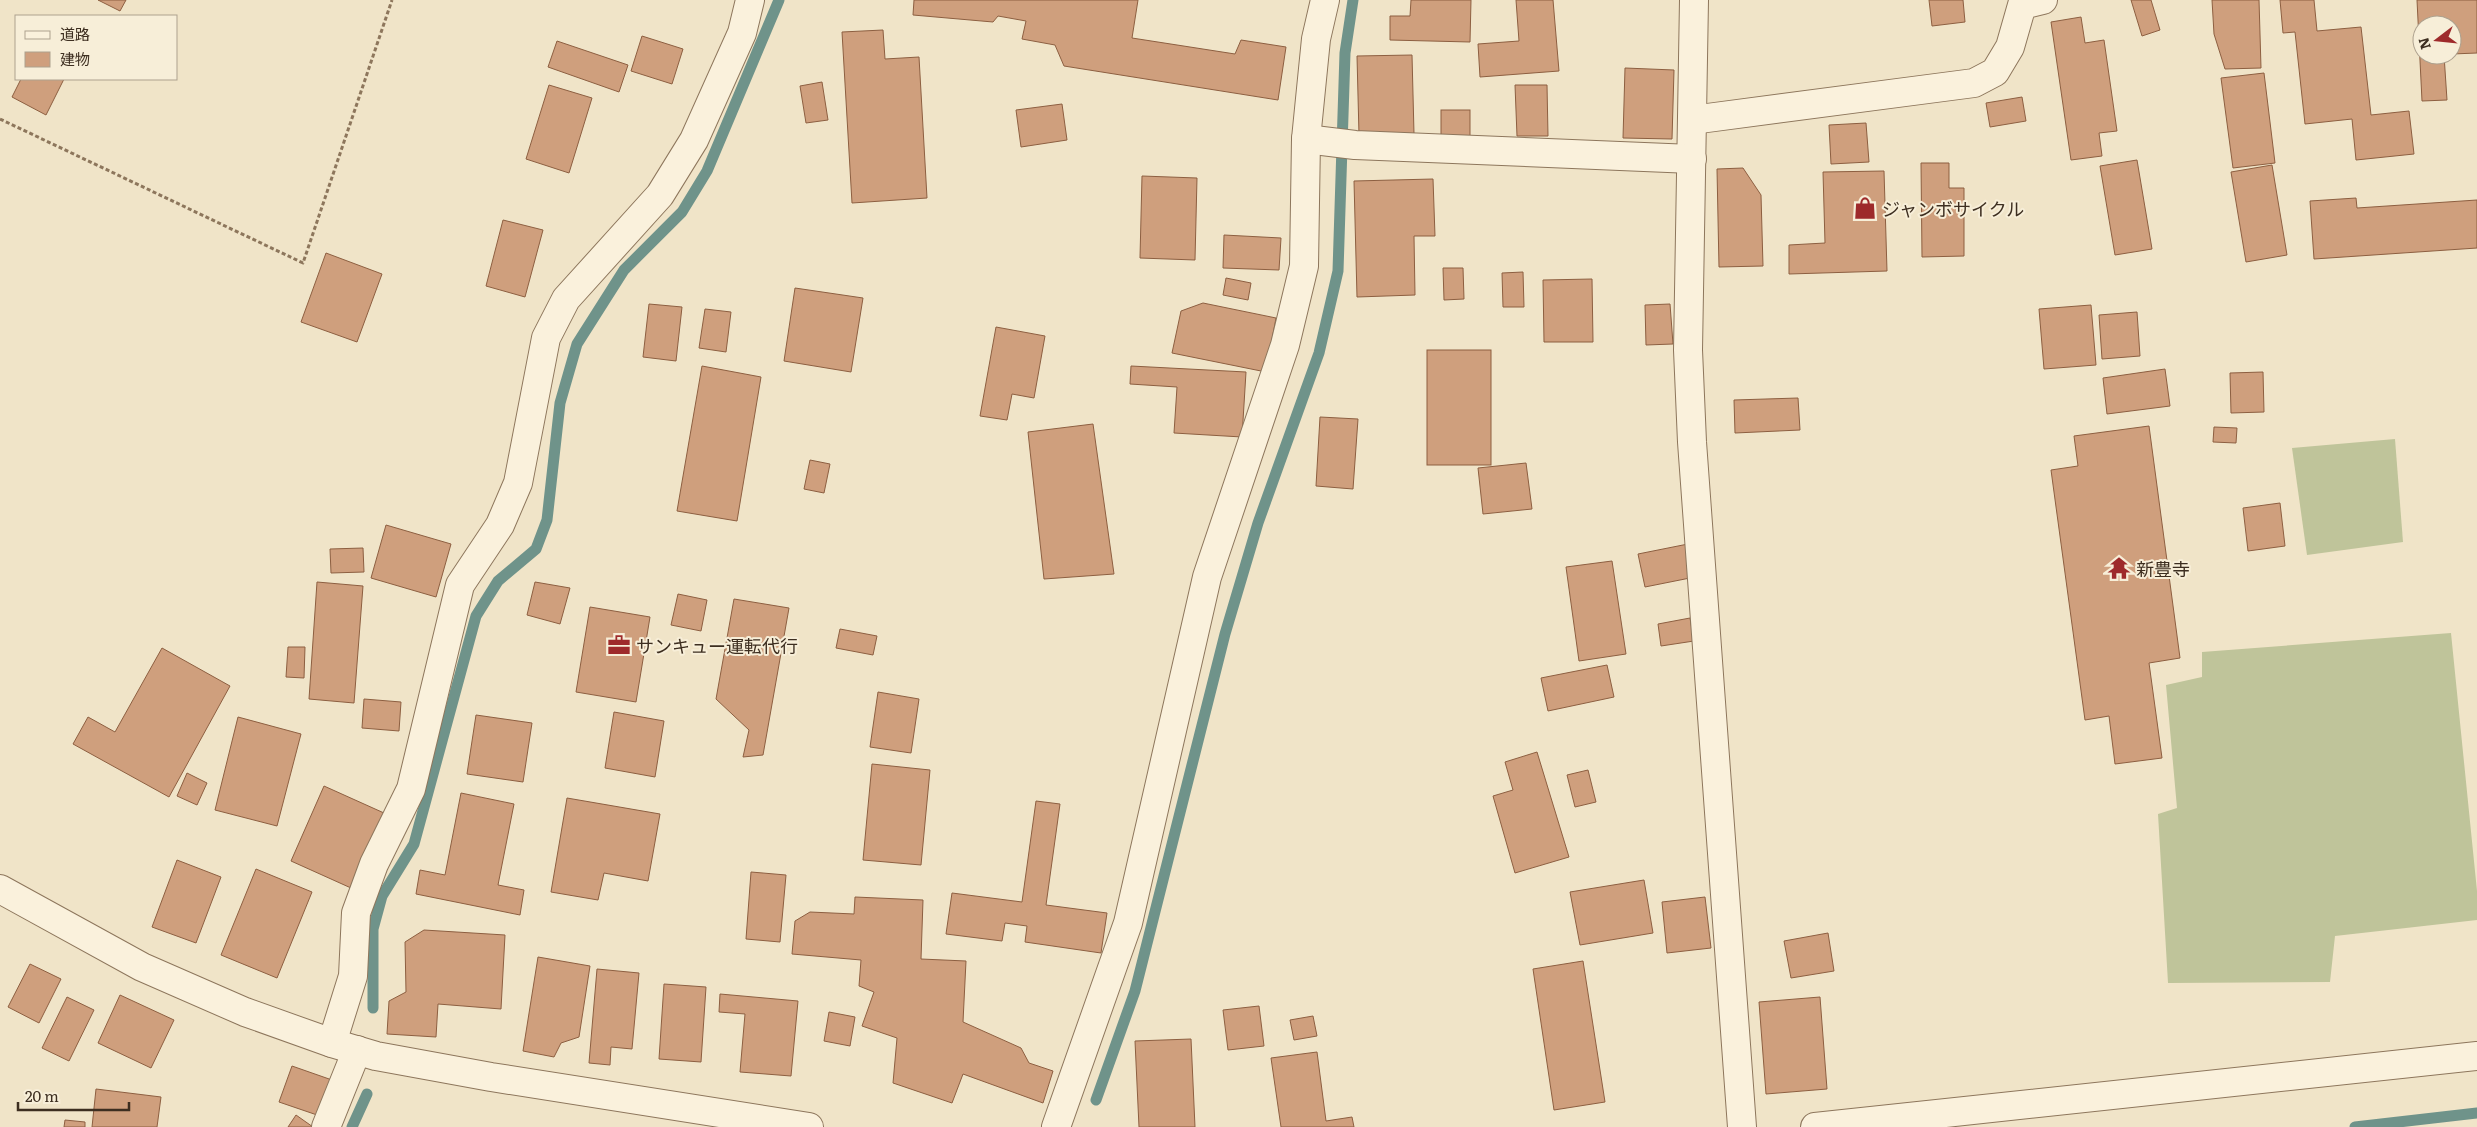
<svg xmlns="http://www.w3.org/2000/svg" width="2477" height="1127" font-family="Literata,'Noto Sans JP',serif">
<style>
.cemetery{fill:#bfc49a}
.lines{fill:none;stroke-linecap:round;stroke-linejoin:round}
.stream{stroke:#6f938a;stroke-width:11}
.building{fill:#cf9f7d;stroke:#8d5f41}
.minor-casing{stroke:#8d765c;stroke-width:30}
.path{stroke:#8d765c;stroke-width:3;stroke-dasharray:4 2.5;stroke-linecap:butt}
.minor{stroke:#faf1dc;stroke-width:28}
.labels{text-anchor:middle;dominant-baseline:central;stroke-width:4;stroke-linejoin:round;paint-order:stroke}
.poi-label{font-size:18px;fill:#3d2e20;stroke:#f7eed8;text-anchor:start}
</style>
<rect width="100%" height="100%" fill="#f0e4c8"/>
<g class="cemetery">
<polygon points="2395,439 2403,542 2307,555 2292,448"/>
<polygon points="2451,633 2477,891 2477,920 2335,936 2330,982 2168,983 2158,814 2177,808 2166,685 2202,677 2202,652"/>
</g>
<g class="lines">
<g class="stream">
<polyline points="373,1008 373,929 382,896 414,844 476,616 498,581 536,549 547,520 560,403 577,344 624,270 682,212 707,171 779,0"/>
<polyline points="1096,1100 1135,991 1225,634 1258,523 1319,353 1338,271 1345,53 1353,0"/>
<polyline points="352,1127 367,1094"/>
<polyline points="2355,1127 2477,1113"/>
</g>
</g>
<g class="building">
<polygon points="98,0 126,0 120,11"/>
<polygon points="914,0 1138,0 1132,38 1235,54 1241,40 1286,47 1278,100 1064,66 1055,45 1022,39 1026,21 998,16 993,22 913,15"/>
<polygon points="1411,0 1471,0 1470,42 1390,40 1390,16 1410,16"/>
<polygon points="1516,0 1553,0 1559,71 1480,77 1478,44 1519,41"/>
<polygon points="1929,0 1963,0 1965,22 1932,26"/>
<polygon points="2131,0 2151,0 2160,30 2142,36"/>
<polygon points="2212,0 2259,0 2261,68 2225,69 2214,34"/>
<polygon points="2280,0 2314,0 2317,31 2361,27 2371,115 2409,111 2414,154 2356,160 2352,119 2305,124 2295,32 2283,33"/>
<polygon points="2417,0 2477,0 2477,53 2452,54 2452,25 2422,25 2422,55 2444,55 2447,100 2422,101"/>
<polygon points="2081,17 2085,43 2104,40 2117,131 2099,133 2102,156 2071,160 2051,22"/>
<polygon points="883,30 885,59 919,57 927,198 852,203 842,32"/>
<polygon points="642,36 683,49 672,84 631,71"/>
<polygon points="557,41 628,65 619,92 548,67"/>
<polygon points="1412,55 1414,134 1359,135 1357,56"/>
<polygon points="1625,68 1674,70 1672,139 1623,138"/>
<polygon points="2264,73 2275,163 2233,168 2221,78"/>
<polygon points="21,79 64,79 46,115 12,97"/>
<polygon points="822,82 828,120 806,123 800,86"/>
<polygon points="549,85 592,98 569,173 526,159"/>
<polygon points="1515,85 1547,85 1548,136 1517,136"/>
<polygon points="2022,97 2026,121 1990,127 1986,103"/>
<polygon points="1062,104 1067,140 1021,147 1016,110"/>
<rect x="1441" y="110" width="29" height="31"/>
<polygon points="1866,123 1869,162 1831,164 1829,125"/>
<polygon points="2137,160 2152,249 2115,255 2100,166"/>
<polygon points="1921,163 1949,163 1949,188 1964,188 1964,256 1922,257"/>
<polygon points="2272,165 2287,255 2246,262 2231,172"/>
<polygon points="1743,168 1761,195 1763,266 1719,267 1717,169"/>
<polygon points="1884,171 1887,271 1789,274 1789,245 1825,243 1823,172"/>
<polygon points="1142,176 1197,178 1195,260 1140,258"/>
<polygon points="1433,179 1435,236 1414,236 1415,295 1357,297 1354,181"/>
<polygon points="2356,198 2357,208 2477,200 2477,248 2314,259 2310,201"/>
<polygon points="503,220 543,230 525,297 486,286"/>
<polygon points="1224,235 1281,238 1279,270 1223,268"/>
<polygon points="326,253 382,274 357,342 301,322"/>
<polygon points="1443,268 1463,268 1464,299 1444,300"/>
<polygon points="1523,272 1524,307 1503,307 1502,273"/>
<polygon points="1226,278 1251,283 1248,300 1223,295"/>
<polygon points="1592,279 1593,342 1544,342 1543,280"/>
<polygon points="795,288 863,298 851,372 784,361"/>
<polygon points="1203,303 1276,318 1266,372 1172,353 1181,311"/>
<polygon points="649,304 682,307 676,361 643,357"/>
<polygon points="1670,304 1673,344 1646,345 1645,305"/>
<polygon points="2091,305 2096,365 2044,369 2039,309"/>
<polygon points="705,309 731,312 726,352 699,348"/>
<polygon points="2137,312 2140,356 2102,359 2099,315"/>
<polygon points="996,327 1045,336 1034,398 1012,394 1007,420 980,416"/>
<rect x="1427" y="350" width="64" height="115"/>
<polygon points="702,366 761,377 737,521 677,511"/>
<polygon points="1131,366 1246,372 1242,437 1174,433 1177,387 1130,384"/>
<polygon points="2165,369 2170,406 2107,414 2103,378"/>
<polygon points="2263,372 2264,412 2231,413 2230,373"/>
<polygon points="1798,398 1800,430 1735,433 1734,400"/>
<polygon points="1320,417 1358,419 1353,489 1316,486"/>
<polygon points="1093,424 1114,574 1044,579 1028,432"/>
<polygon points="2149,426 2180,658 2149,663 2162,758 2115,764 2109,716 2085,720 2051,470 2078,466 2074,436"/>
<polygon points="2214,427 2237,428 2236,443 2213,442"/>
<polygon points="810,460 830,464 824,493 804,489"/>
<polygon points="1526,463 1532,509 1483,514 1478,468"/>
<polygon points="2280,503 2285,546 2248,551 2243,508"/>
<polygon points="386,525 451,544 436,597 371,578"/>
<polygon points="1688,544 1695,577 1645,587 1638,554"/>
<polygon points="363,548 364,572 331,573 330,549"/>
<polygon points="1612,561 1626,654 1579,661 1566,567"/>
<polygon points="317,582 363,586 354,703 309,699"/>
<polygon points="535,582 570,588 560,624 527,615"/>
<polygon points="678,594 707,600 701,631 671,625"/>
<polygon points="734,599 789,608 763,755 743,757 749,730 716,699"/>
<polygon points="590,607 650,617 636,702 576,692"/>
<polygon points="1690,618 1694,641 1661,646 1658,624"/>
<polygon points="840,629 877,636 873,655 836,648"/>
<polygon points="288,647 305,647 304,678 286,677"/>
<polygon points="162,648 230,686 169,797 73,744 88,717 115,732"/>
<polygon points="1607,665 1614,697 1548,711 1541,678"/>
<polygon points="878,692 919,699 911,753 870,747"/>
<polygon points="364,699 401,702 399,731 362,728"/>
<polygon points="614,712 664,721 655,777 605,768"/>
<polygon points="476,715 532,723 523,782 467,774"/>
<polygon points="238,717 301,734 277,826 215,810"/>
<polygon points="1537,752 1569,857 1515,873 1493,796 1513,790 1505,762"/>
<polygon points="872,764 930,770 921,865 863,860"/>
<polygon points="1588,770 1596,802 1575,807 1567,775"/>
<polygon points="187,773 207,783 197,805 177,796"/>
<polygon points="324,786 384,813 351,888 291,861"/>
<polygon points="461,793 514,804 498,885 524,890 520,915 416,894 420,870 445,875"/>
<polygon points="567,798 660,814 648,881 604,873 598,900 551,892"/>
<polygon points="1036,801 1060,804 1046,905 1107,913 1101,953 1025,942 1027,926 1005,923 1002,941 946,934 952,893 1022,902"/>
<polygon points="177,860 221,877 196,943 152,927"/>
<polygon points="256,869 312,892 277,978 221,955"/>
<polygon points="751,872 786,875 780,942 746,939"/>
<polygon points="1644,880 1653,933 1580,945 1570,892"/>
<polygon points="855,897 923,900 921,959 966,961 963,1022 1021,1048 1029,1063 1053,1071 1043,1103 963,1074 952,1103 893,1083 897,1038 862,1026 874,992 859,986 861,960 792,954 795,921 810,912 854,914"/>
<polygon points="1705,897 1711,948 1667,953 1662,902"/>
<polygon points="424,930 505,935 501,1009 438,1004 436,1037 387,1034 389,1001 406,992 405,942"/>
<polygon points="1828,933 1834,971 1791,978 1784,941"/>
<polygon points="538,957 590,966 579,1037 561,1043 554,1057 523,1051"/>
<polygon points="1583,961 1605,1102 1554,1110 1533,969"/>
<polygon points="30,964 61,979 39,1023 8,1007"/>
<polygon points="597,969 639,973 632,1049 611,1047 610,1065 589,1063"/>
<polygon points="664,984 706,987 701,1062 659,1059"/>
<polygon points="720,994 798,1001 791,1076 740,1072 745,1014 719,1012"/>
<polygon points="120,995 174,1020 151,1068 98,1043"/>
<polygon points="67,997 94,1010 69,1061 42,1048"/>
<polygon points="1820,997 1827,1089 1766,1094 1759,1002"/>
<polygon points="1259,1006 1264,1046 1228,1050 1223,1010"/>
<polygon points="829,1012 855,1017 850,1046 824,1041"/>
<polygon points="1313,1016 1317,1036 1294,1040 1290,1020"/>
<polygon points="1191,1039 1195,1127 1139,1127 1135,1041"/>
<polygon points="1317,1052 1326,1121 1352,1117 1354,1127 1281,1127 1271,1058"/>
<polygon points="292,1066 332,1080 320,1116 279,1102"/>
<polygon points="96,1089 161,1097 157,1127 92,1127"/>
<polygon points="296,1115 313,1127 288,1127"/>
<polygon points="65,1120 85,1122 85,1127 64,1127"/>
</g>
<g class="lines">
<defs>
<g id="minor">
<polyline points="1694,0 1688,350 1692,442 1742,1127"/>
<polyline points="1692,120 1974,83 1995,72 2010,47 2022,5 2043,0"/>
<polyline points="1306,139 1355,145 1692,159"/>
<polyline points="0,889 142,967 245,1012 332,1043 376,1056 491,1077 809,1127"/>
<polyline points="332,1043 353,976 356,913 374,864 411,789 460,585 500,525 518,483 546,338 566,299 660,195 694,140 742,33 750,0"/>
<polyline points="326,1127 357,1050"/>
<polyline points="1056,1127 1128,923 1207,577 1285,345 1304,266 1306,139 1316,39 1325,0"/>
<polyline points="1815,1127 2477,1056"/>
</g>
</defs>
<use href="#minor" class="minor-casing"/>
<polyline class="path" points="0,119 303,263 392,0"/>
<use href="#minor" class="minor"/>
</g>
<defs>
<symbol id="shop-bare" viewBox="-9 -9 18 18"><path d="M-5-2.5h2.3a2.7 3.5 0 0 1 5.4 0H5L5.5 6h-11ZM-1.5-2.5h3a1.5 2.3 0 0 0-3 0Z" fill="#9e2a2b" stroke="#f7eed8" stroke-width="2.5" paint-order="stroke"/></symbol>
<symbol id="temple-bare" viewBox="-9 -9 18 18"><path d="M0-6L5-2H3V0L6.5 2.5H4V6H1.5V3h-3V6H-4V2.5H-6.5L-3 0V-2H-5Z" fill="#9e2a2b" stroke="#f7eed8" stroke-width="2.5" paint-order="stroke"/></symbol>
<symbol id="office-bare" viewBox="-9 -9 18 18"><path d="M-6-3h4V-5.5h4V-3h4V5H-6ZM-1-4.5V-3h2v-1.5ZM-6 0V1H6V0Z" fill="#9e2a2b" stroke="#f7eed8" stroke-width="2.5" paint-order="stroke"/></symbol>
</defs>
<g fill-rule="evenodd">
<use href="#shop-bare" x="1849" y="192" width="32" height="32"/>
<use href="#temple-bare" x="2103" y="552" width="32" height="32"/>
<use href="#office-bare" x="603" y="629" width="32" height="32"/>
</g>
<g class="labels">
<g class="poi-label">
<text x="1882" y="208">ジャンボサイクル</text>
<text x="2136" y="568">新豊寺</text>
<text x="636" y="645">サンキュー運転代行</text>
</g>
</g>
<rect x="15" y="15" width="162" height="65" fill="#f7eed8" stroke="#ada18e"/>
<rect x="25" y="31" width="25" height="8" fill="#faf1dc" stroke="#ada18e"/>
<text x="60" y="40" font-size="15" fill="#3d2e20">道路</text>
<rect x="25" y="52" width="25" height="15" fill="#cf9f7d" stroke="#ada18e"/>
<text x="60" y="65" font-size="15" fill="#3d2e20">建物</text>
<g transform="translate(2437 40) rotate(254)"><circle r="24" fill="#f7eed8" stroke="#ada18e"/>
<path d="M0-4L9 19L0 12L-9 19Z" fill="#9e2a2b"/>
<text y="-8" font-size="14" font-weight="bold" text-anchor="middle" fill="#3d2e20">N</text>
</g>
<path d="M18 1102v8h111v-8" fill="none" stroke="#3d2e20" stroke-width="2.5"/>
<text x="25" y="1102" font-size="15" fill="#3d2e20" stroke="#f7eed8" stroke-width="4" paint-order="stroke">20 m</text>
</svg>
